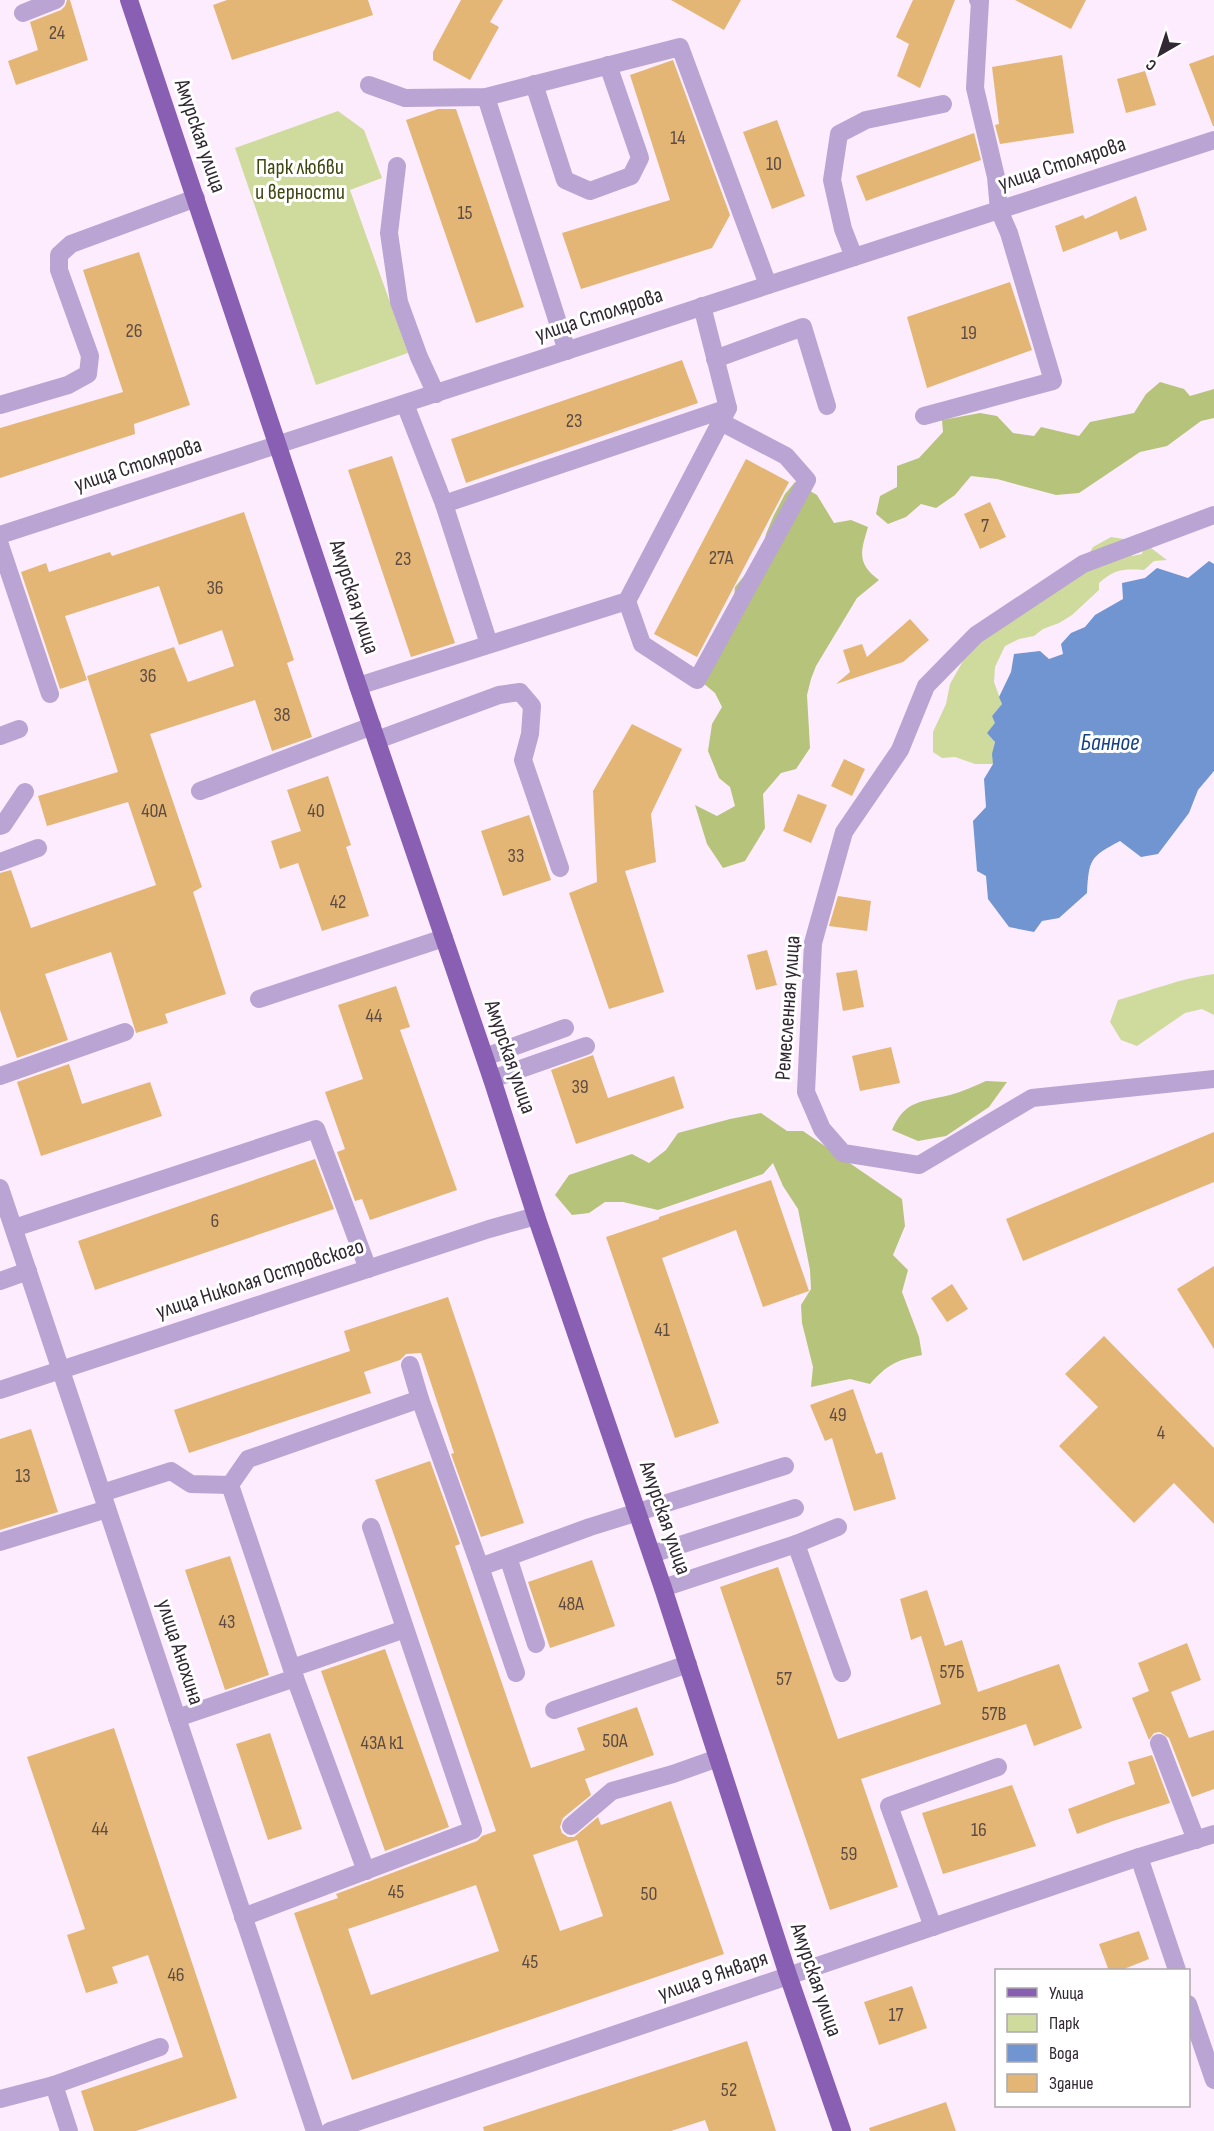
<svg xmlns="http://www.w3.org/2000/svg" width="1214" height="2131" font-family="'Sofia Sans Condensed',sans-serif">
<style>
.green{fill:#cfdb9c}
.forest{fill:#b6c37b}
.water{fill:#7195d0}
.building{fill:#e3b676;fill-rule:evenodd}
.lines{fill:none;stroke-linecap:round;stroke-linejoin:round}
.minor{stroke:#b9a4d3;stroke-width:18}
.major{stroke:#895fb4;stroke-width:18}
.labels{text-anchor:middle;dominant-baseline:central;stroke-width:6;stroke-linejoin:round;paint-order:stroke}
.number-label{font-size:20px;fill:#5e4c44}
.street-label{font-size:22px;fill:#322833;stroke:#fff}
.park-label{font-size:22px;fill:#3f4711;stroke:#fff}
.water-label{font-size:24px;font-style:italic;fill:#154085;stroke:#fff}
</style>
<rect width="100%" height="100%" fill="#fdecfd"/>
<g class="green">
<polygon points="338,111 364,130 382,178 350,190 408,353 316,385 235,148"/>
<path d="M1111 537 1124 539 1130 547 1132 556 1142 554 1143 549 1151 548 1167 560 1154 561 1144 570C1123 569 1115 569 1099 583V590L1072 615 1059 623 1043 629 1034 636 1019 639 1005 646 995 667 994 682 1002 704 992 716 996 723 993 764H975L955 757 942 758 933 752V732L946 704 950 684 963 661 981 638 1083 564 1093 547Z"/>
<path d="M1214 974V1015L1202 1009 1185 1013 1137 1046 1121 1040 1110 1022 1118 1000C1150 991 1181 978 1214 974Z"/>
</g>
<g class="forest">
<polygon points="1160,382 1184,389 1190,396 1214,389 1214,418 1201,421 1167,446 1140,452 1079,493 1056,495 997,479 971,476 955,495 936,508 921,504 906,517 888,524 876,514 880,496 897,487 897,466 919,458 943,432 942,420 980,413 997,416 1013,433 1034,436 1041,427 1079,436 1090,422 1134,413 1146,394"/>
<path d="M795 482 817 495 834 523 851 520 868 527C861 551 856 563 879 580L857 598 816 666 811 679 807 695 810 748 796 769 781 773 763 794 765 828 759 838 745 861 723 868 707 844 695 805 717 816 735 806 730 787 719 778 708 751 712 724 722 707 715 693 703 683 732 615 735 587 762 554 766 534 773 517 785 494Z"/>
<path d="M986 1081 1007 1082 989 1107 946 1136 918 1141 892 1130C905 1100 921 1102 950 1095 962 1092 974 1086 986 1081Z"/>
<path d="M761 1113 787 1131H803L902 1199 905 1226 893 1255 908 1270 902 1292 919 1337 922 1355C896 1360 887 1365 870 1384L850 1379 811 1387 813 1367 802 1323 801 1305 811 1289 810 1270 798 1209 783 1186 773 1163 763 1174 658 1210 623 1202H605L589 1213 572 1215 555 1195 569 1175 632 1154 649 1163 666 1150 678 1133 730 1119Z"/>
</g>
<path class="water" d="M1209 561 1214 564V771L1198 790 1189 813 1158 854 1141 857 1120 841C1090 857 1089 859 1087 893L1059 918 1042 921 1034 932 1009 927 988 899 986 876 977 871 973 821 986 807 984 779 993 764 992 754 995 742 987 733 995 723 992 716 1002 704 999 697 1011 672 1014 654 1040 651 1049 659 1063 654 1061 644 1071 633 1085 627 1095 615 1123 599 1122 583 1145 578 1157 568 1188 578Z"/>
<g class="building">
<polygon points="67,0 70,0 88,60 16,85 8,61 38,50 30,22 61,10 65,6"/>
<polygon points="227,0 368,0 373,15 232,60 213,5"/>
<polygon points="461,0 503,0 490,22 499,27 470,80 433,60 433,52"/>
<polygon points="671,0 741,0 724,30"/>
<polygon points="913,0 955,0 920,88 897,76 909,44 896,37"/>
<polygon points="1015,0 1086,0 1071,29"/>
<polygon points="1062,55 1074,133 1000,144 995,125 999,124 992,67"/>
<polygon points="1214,55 1214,126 1213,126 1189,64"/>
<polygon points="673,60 730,215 712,248 581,289 562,233 670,200 630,75"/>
<polygon points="1145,71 1156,105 1126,113 1117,79"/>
<polygon points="438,109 456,109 524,307 476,323 406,120"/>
<polygon points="777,120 805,196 772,209 743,132"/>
<polygon points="974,133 981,160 866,201 856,176"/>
<polygon points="1136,196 1147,230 1120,240 1117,231 1063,252 1055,226 1083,215 1085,219"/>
<polygon points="139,252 190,405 134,424 135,434 0,478 0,428 123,392 83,270"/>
<polygon points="1010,282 1032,350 927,388 907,317"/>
<polygon points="682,360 698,403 466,483 451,439"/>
<polygon points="392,456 455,643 411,657 348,470"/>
<polygon points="746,459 789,482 697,657 654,634"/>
<polygon points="990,502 1006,537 980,549 964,514"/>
<polygon points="244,512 294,660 287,663 312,737 272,751 255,700 150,734 202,887 193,892 226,994 165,1014 168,1023 136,1033 111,952 45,974 68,1040 17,1058 0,1010 0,873 11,870 31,928 156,885 128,802 47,826 38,796 118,772 87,676 174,647 188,682 234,666 222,630 179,645 159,586 65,616 87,680 60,689 21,572 46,563 49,572 110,552 112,556"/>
<polygon points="910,619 929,640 903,662 836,684 850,672 843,650 862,644 867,657"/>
<polygon points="632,724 682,749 651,814 656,862 625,871 664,992 609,1009 569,893 597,882 593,791"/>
<polygon points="844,759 865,769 852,796 831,786"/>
<polygon points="328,776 351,845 346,847 369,916 322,931 298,863 280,869 271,841 301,831 287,790"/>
<polygon points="798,794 827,805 811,843 783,831"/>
<polygon points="529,815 551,880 503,896 481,831"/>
<polygon points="838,896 871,901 867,931 829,926"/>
<polygon points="767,950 777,985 756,990 747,955"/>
<polygon points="857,970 864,1007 843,1011 836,973"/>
<polygon points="396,986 410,1027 400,1030 457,1190 370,1220 362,1199 355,1201 337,1152 345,1149 325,1092 363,1079 338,1005"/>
<polygon points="891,1047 900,1083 860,1091 852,1056"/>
<polygon points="593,1055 608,1098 674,1076 684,1108 576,1144 551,1070"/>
<polygon points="69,1064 82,1104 150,1082 162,1116 41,1156 17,1082"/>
<polygon points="1214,1132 1214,1182 1023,1261 1006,1219"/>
<polygon points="315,1159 334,1209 95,1290 78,1241"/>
<polygon points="771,1180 809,1291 763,1307 736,1230 662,1258 719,1423 675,1438 606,1237 659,1219 659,1217"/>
<polygon points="1214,1266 1214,1349 1177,1289"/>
<polygon points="952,1284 968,1309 947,1322 931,1298"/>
<polygon points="448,1297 524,1523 481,1537 451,1454 454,1453 421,1353 406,1354 400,1360 364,1372 371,1393 189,1453 174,1410 350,1351 344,1331"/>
<polygon points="1104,1336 1214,1448 1214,1524 1174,1483 1134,1523 1059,1446 1098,1407 1065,1374"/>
<polygon points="853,1389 876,1454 882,1452 896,1499 854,1511 832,1438 825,1441 810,1405"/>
<polygon points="31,1429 58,1512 0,1530 0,1439"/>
<path d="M430 1461 460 1544 455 1546 531 1768 585 1750 577 1728 637 1707 654 1755 585 1779 591 1795 563 1818 560 1827 562 1833 568 1837H574L598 1817 601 1825 671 1801 724 1954 352 2080 294 1913 338 1898 336 1894 477 1841 482 1836 496 1831 375 1480ZM577 1840 603 1916 560 1931 533 1855ZM476 1885 499 1951 371 1995 348 1929Z"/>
<polygon points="230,1556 269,1675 225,1690 185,1570"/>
<polygon points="592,1560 615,1626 550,1648 528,1582"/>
<polygon points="778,1567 838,1739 941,1704 921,1636 911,1640 900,1599 927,1590 945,1646 962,1640 978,1692 1059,1664 1082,1728 1034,1746 1026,1724 861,1779 898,1887 830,1910 720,1587"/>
<polygon points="1187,1643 1201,1680 1171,1692 1189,1738 1214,1730 1214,1789 1192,1797 1169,1738 1160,1732 1154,1733 1149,1740 1132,1698 1149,1691 1138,1663"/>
<polygon points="385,1649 449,1827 385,1851 321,1671"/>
<polygon points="114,1728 237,2098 136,2131 94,2131 81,2091 183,2057 148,1955 112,1967 118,1983 86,1993 67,1935 85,1929 27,1757"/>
<polygon points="270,1733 302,1829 268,1840 236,1744"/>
<polygon points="1152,1755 1170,1803 1113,1821 1077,1834 1068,1809 1135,1784 1128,1762"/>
<polygon points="1012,1785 1036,1846 943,1874 922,1813"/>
<polygon points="1139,1931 1149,1959 1119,1971 1109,1971 1099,1944"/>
<polygon points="912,1986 927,2028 879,2045 864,2002"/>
<polygon points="747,2041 776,2131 709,2131 705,2120 671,2131 484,2131 483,2127"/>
<polygon points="946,2102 956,2131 870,2131 869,2128"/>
</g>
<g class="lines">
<g class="minor">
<polyline points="23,13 56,0"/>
<polyline points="534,84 565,180 590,191 631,176 640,158 608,65"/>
<polyline points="369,85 405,98 486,97 680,47 768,285"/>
<polyline points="486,97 567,351"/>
<polyline points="397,166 389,233 399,302 419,357 436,394"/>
<polyline points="854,257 843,229 832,180 839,134 866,120 943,104"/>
<polyline points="715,359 803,327 827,406"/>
<polyline points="405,404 444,504 489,644"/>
<polyline points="0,405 68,385 88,374 90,356 59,270 59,255 71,244 196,198"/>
<polyline points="924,416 1053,381 1009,233 999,210 996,177 975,88 980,1 978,0"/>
<polyline points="444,504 728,408 702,306"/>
<polyline points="1214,515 1083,564 976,635 926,686 900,750 844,832 813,943 806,1092 822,1129 843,1153 919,1165 1032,1098 1214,1079"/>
<polyline points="0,535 1214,140"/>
<polyline points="0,545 50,694"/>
<polyline points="627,601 642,644 697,680 807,480 786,456 721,422"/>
<polyline points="358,686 627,601 728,408"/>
<polyline points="0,736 19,729"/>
<polyline points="377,740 499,695 520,692 532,706 530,734 523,760 560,868"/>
<polyline points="200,791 372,726"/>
<polyline points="0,826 3,825 25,792"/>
<polyline points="0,862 38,848"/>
<polyline points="259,999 444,938"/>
<polyline points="485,1057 565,1028"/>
<polyline points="0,1076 125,1032"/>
<polyline points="492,1079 586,1046"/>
<polyline points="0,1188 315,2131"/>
<polyline points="14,1228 316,1129 368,1269"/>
<polyline points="0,1281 28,1271"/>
<polyline points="410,1365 420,1399 480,1567 590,1527 785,1466"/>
<polyline points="0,1390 489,1229 536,1216"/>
<polyline points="102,1493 171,1471 191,1484 230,1485 248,1459 420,1399"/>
<polyline points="0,1542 107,1509"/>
<polyline points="796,1544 838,1527"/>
<polyline points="652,1554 795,1508"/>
<polyline points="508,1557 536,1644"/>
<polyline points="480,1567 516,1673"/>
<polyline points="663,1588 796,1544 842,1673"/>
<polyline points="292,1668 405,1629"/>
<polyline points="295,1678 366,1871"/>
<polyline points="554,1710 688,1664"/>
<polyline points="177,1718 295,1678 230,1485"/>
<polyline points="1159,1743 1196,1840"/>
<polyline points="571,1826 612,1791 673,1774 718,1758"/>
<polyline points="1139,1857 1177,1970"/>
<polyline points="243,1917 473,1830 371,1527"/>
<polyline points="933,1927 889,1806 998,1767"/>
<polyline points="1188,2004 1214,2080"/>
<polyline points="54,2085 160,2047"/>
<polyline points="0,2099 54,2085 69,2131"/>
<polyline points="330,2131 1139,1857 1214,1834"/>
</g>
<polyline class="major" points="129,0 358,686 492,1079 536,1216 663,1588 788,1975 842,2131"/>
</g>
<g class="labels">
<g class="number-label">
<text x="57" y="33">24</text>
<text x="678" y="138">14</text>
<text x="774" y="164">10</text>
<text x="465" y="213">15</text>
<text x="134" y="331">26</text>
<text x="969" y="333">19</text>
<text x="574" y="421">23</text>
<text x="985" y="526">7</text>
<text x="721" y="558">27А</text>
<text x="403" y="559">23</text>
<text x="215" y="588">36</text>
<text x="148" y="676">36</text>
<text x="282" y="715">38</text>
<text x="154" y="811">40А</text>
<text x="316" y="811">40</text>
<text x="516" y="856">33</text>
<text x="338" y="902">42</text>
<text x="374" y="1016">44</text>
<text x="580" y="1087">39</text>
<text x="215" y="1221">6</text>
<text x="662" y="1330">41</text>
<text x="838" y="1415">49</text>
<text x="1161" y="1433">4</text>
<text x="23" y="1476">13</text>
<text x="571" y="1604">48А</text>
<text x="227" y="1622">43</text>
<text x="952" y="1672">57Б</text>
<text x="784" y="1679">57</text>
<text x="994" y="1714">57В</text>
<text x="615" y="1741">50А</text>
<text x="382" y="1743">43А к1</text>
<text x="100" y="1829">44</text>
<text x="979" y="1830">16</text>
<text x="849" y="1854">59</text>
<text x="396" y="1892">45</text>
<text x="649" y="1894">50</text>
<text x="530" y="1962">45</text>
<text x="176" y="1975">46</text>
<text x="896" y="2015">17</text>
<text x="729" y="2090">52</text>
</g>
<g class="street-label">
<text transform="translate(200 136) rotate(71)">Амурская улица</text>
<text transform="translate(1062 164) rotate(-18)">улица Столярова</text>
<text transform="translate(599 315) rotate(-18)">улица Столярова</text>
<text transform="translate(138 465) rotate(-18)">улица Столярова</text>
<text transform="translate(354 597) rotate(72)">Амурская улица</text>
<text transform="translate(788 1008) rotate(-86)">Ремесленная улица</text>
<text transform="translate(510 1057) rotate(71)">Амурская улица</text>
<text transform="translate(260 1279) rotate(-18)">улица Николая Островского</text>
<text transform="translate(665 1518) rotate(71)">Амурская улица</text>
<text transform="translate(180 1652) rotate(72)">улица Анохина</text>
<text transform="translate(713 1976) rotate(-19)">улица 9 Января</text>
<text transform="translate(816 1980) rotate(71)">Амурская улица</text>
</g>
<g class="park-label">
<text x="300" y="167">Парк любви<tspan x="300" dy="25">и верности</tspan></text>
</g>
<g class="water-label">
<text x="1110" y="742">Банное</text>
</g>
</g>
<rect x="995" y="1969" width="195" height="138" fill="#ffffff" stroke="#ada9ad" stroke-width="1.5"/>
<rect x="1007" y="1988" width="30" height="9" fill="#895fb4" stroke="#ada9ad" stroke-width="1.5"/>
<text x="1049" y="1999" font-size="18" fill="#322833">Улица</text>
<rect x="1007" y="2014" width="30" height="18" fill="#cfdb9c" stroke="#ada9ad" stroke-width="1.5"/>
<text x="1049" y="2029" font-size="18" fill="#322833">Парк</text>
<rect x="1007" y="2044" width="30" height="18" fill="#7195d0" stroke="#ada9ad" stroke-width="1.5"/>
<text x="1049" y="2059" font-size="18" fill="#322833">Вода</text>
<rect x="1007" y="2074" width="30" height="18" fill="#e3b676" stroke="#ada9ad" stroke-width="1.5"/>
<text x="1049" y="2089" font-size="18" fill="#322833">Здание</text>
<g transform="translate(1160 54) rotate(219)" stroke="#ffffff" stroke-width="4.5" paint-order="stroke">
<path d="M0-4.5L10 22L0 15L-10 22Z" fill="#322833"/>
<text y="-9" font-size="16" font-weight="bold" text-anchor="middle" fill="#322833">С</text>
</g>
</svg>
